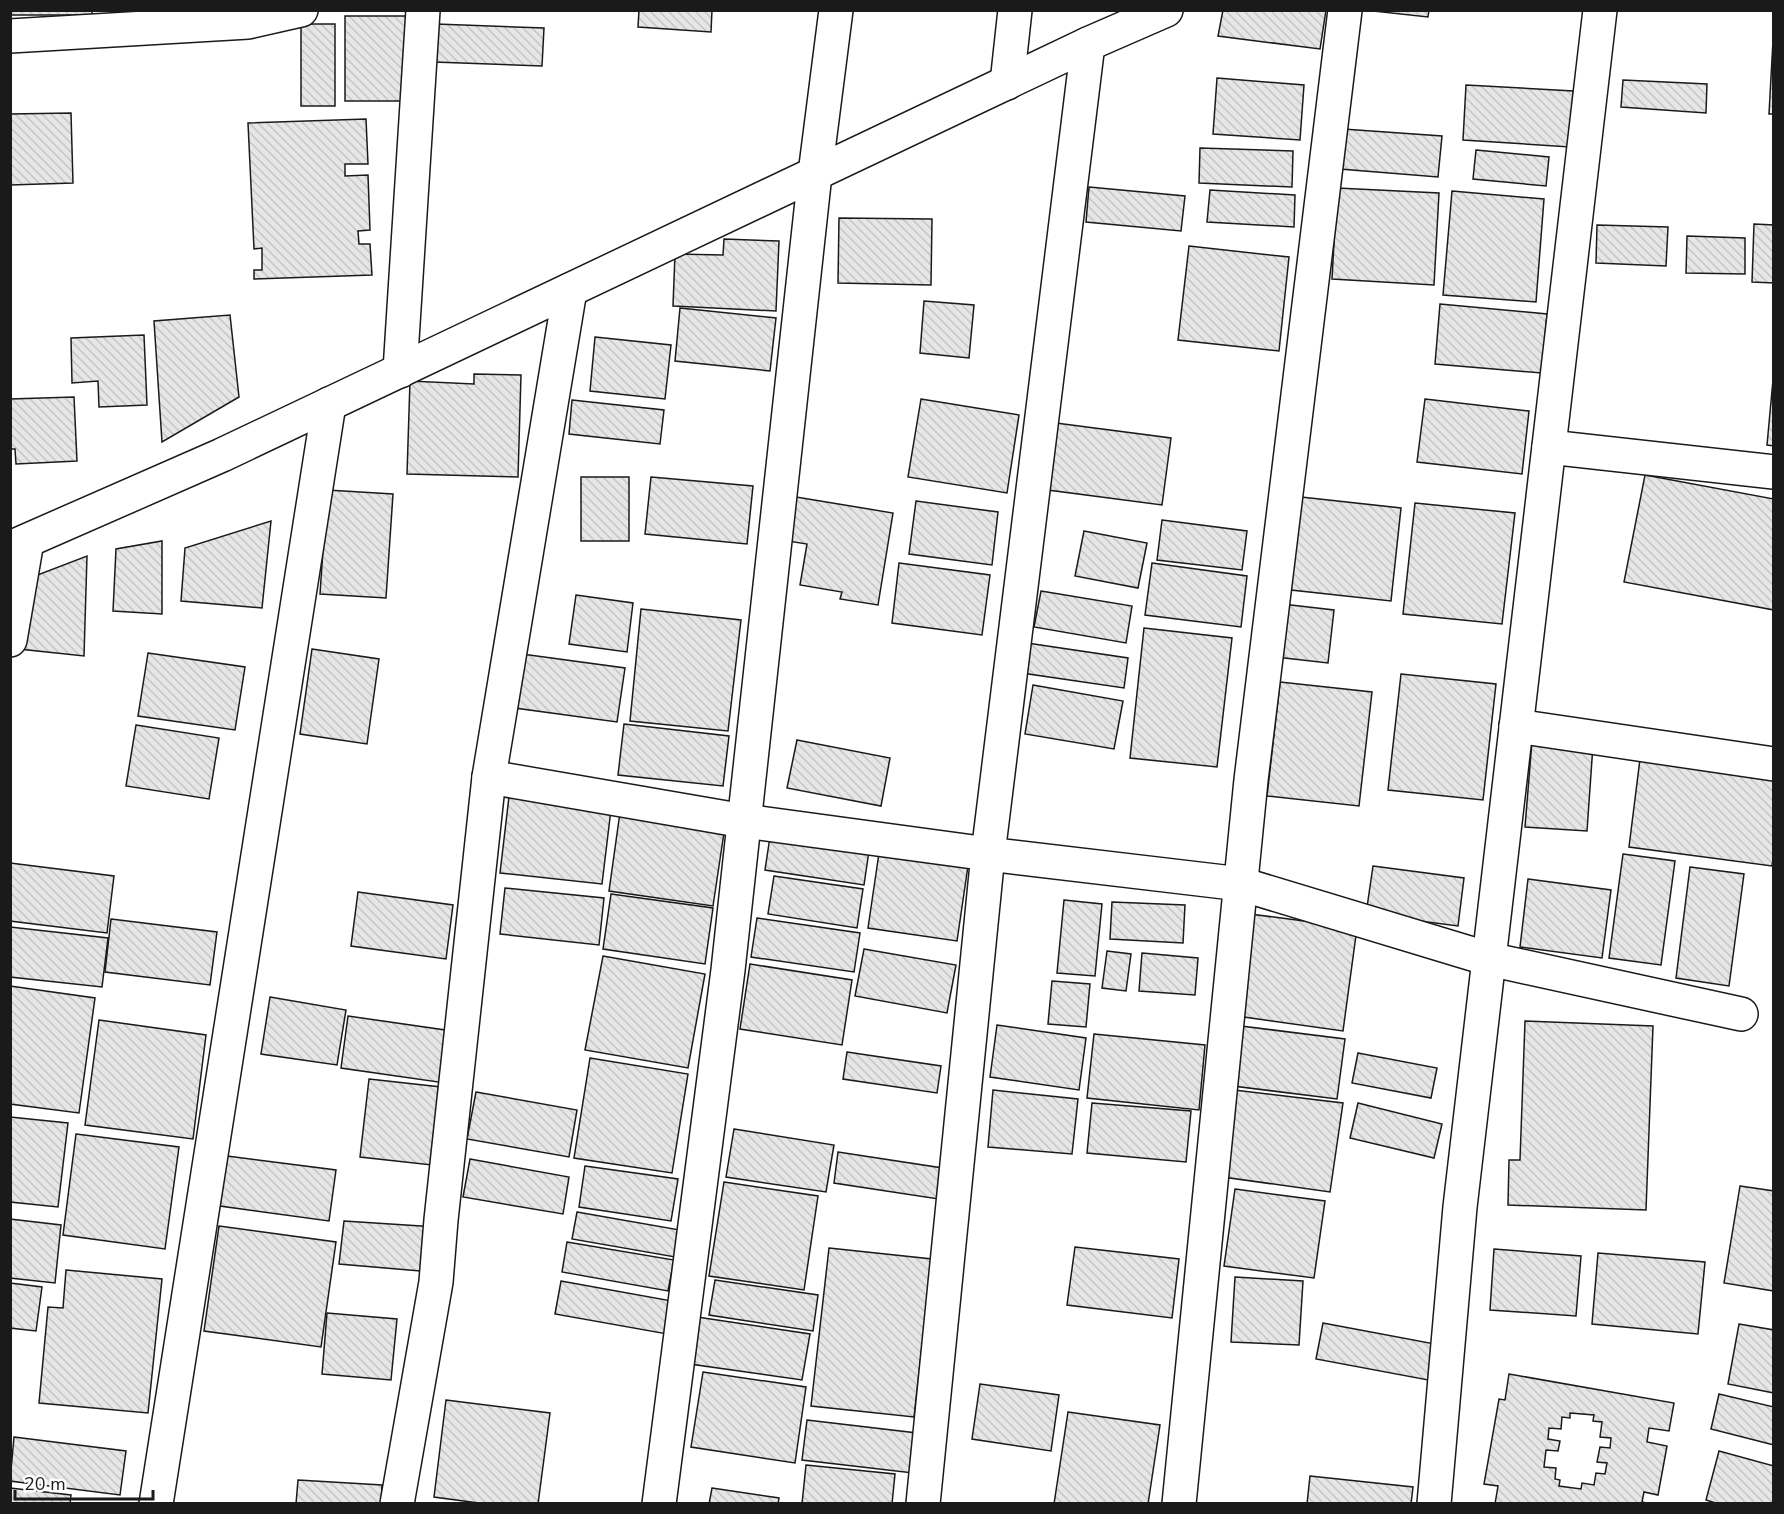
<svg xmlns="http://www.w3.org/2000/svg" width="1784" height="1514" font-family="'Nunito Sans',sans-serif">
<style>
.building{fill:url(#building-back-hatch);stroke:#1a1a1a;stroke-width:1.5;fill-rule:evenodd}
.lines{fill:none;stroke-linecap:round;stroke-linejoin:round}
.street-casing{stroke:#1a1a1a;stroke-width:36}
.street{stroke:#fff;stroke-width:33}
</style>
<defs>
<pattern id="building-back-hatch" width="6" height="6" patternUnits="userSpaceOnUse" patternTransform="scale(1.5)"><rect width="6" height="6" fill="#e6e6e6"/><path d="M-1 5l2 2M0 0l6 6M5-1l2 2" fill="none" stroke="#c5c5c5"/></pattern>
</defs>
<rect width="100%" height="100%" fill="#fff"/>
<g class="building">
<rect x="10" y="10" width="82" height="5"/>
<polygon points="639,10 712,10 711,32 638,27"/>
<polygon points="1223,10 1326,10 1320,49 1218,36"/>
<polygon points="1364,10 1429,10 1428,17"/>
<rect x="345" y="16" width="62" height="85"/>
<polygon points="1774,22 1774,114 1769,114"/>
<rect x="301" y="24" width="34" height="82"/>
<polygon points="436,24 544,28 542,66 434,62"/>
<polygon points="1217,78 1304,85 1300,140 1213,134"/>
<polygon points="1623,80 1707,84 1706,113 1621,107"/>
<polygon points="1466,85 1573,91 1570,147 1463,140"/>
<polygon points="71,113 73,183 10,185 10,114"/>
<polygon points="366,119 368,164 345,164 345,176 368,175 370,230 358,231 359,244 370,244 372,275 254,279 254,270 262,270 262,248 254,249 248,123"/>
<polygon points="1343,129 1442,136 1438,177 1340,169"/>
<polygon points="1200,148 1293,151 1292,187 1199,183"/>
<polygon points="1476,150 1549,157 1546,186 1473,179"/>
<polygon points="1089,187 1185,196 1181,231 1086,222"/>
<polygon points="1337,188 1439,193 1434,285 1332,279"/>
<polygon points="1210,190 1295,195 1294,227 1207,222"/>
<polygon points="1452,191 1544,199 1536,302 1443,295"/>
<polygon points="839,218 932,219 931,285 838,283"/>
<polygon points="1754,224 1774,225 1774,283 1752,282"/>
<polygon points="1597,225 1668,227 1666,266 1596,263"/>
<polygon points="1687,236 1745,238 1745,274 1686,273"/>
<polygon points="724,239 779,241 776,311 673,306 675,254 723,255"/>
<polygon points="1189,246 1289,257 1279,351 1178,340"/>
<polygon points="924,301 974,305 969,358 920,353"/>
<polygon points="1440,304 1547,314 1542,373 1435,364"/>
<polygon points="680,308 776,318 770,371 675,361"/>
<polygon points="230,315 239,397 162,442 154,321"/>
<polygon points="144,335 147,405 99,407 98,381 72,383 71,338"/>
<polygon points="595,337 671,345 665,399 590,391"/>
<polygon points="1774,369 1774,446 1767,445"/>
<polygon points="474,374 521,375 518,477 407,474 410,381 474,384"/>
<polygon points="74,397 77,461 16,464 15,449 10,449 10,399"/>
<polygon points="921,399 1019,415 1007,493 908,477"/>
<polygon points="1425,399 1529,411 1522,474 1417,462"/>
<polygon points="572,400 664,410 660,444 569,434"/>
<polygon points="1056,423 1171,438 1162,505 1048,490"/>
<polygon points="1645,475 1774,499 1774,610 1624,582"/>
<rect x="581" y="477" width="48" height="64"/>
<polygon points="651,477 753,486 747,544 645,534"/>
<polygon points="327,490 393,494 386,598 320,594"/>
<polygon points="1292,496 1401,508 1391,601 1282,589"/>
<polygon points="796,497 893,513 878,605 840,599 842,592 800,585 807,544 788,541"/>
<polygon points="916,501 998,512 992,565 909,554"/>
<polygon points="1415,503 1515,513 1502,624 1403,614"/>
<polygon points="1162,520 1247,531 1242,570 1157,560"/>
<polygon points="271,521 262,608 181,601 185,548"/>
<polygon points="1084,531 1147,543 1138,588 1075,576"/>
<polygon points="162,541 162,614 113,611 116,549"/>
<polygon points="87,556 84,656 19,649 27,579"/>
<polygon points="899,563 990,575 982,635 892,623"/>
<polygon points="1152,563 1247,576 1241,627 1145,615"/>
<polygon points="1041,591 1132,606 1126,643 1034,627"/>
<polygon points="576,595 633,603 627,652 569,644"/>
<polygon points="1282,604 1334,610 1328,663 1276,657"/>
<polygon points="641,609 741,620 728,731 630,721"/>
<polygon points="1144,628 1232,638 1217,767 1130,758"/>
<polygon points="1027,643 1128,658 1124,688 1022,673"/>
<polygon points="312,649 379,659 367,744 300,734"/>
<polygon points="148,653 245,667 235,730 138,716"/>
<polygon points="522,654 625,668 617,722 515,708"/>
<polygon points="1401,674 1496,684 1483,800 1388,790"/>
<polygon points="1280,682 1372,692 1359,806 1267,796"/>
<polygon points="1033,685 1123,701 1114,749 1025,734"/>
<polygon points="624,724 729,736 723,786 618,775"/>
<polygon points="136,725 219,738 209,799 126,786"/>
<polygon points="797,740 890,758 881,806 787,788"/>
<polygon points="1532,741 1593,745 1587,831 1525,827"/>
<polygon points="1640,759 1774,777 1774,852 1772,866 1629,847"/>
<polygon points="511,780 613,793 602,884 500,873"/>
<polygon points="623,791 728,806 713,906 609,891"/>
<polygon points="771,830 870,844 864,885 765,870"/>
<polygon points="879,853 968,866 957,941 868,928"/>
<polygon points="1623,854 1675,861 1661,965 1609,958"/>
<polygon points="10,863 114,876 107,933 10,921"/>
<polygon points="1373,866 1464,878 1458,926 1366,914"/>
<polygon points="1690,867 1744,874 1729,986 1676,978"/>
<polygon points="774,876 863,889 857,928 768,914"/>
<polygon points="1528,879 1611,890 1602,958 1520,947"/>
<polygon points="505,888 604,898 599,945 500,934"/>
<polygon points="358,892 453,905 446,959 351,946"/>
<polygon points="611,894 713,908 705,964 603,949"/>
<polygon points="1064,900 1102,904 1095,976 1057,973"/>
<polygon points="1112,902 1185,905 1183,943 1110,939"/>
<polygon points="1250,914 1357,928 1343,1031 1237,1016"/>
<polygon points="757,918 860,933 854,972 751,957"/>
<polygon points="111,919 217,932 210,985 105,972"/>
<polygon points="10,927 108,938 102,987 10,977"/>
<polygon points="864,949 956,965 947,1013 855,996"/>
<polygon points="1107,951 1131,954 1126,991 1102,988"/>
<polygon points="1142,953 1198,958 1195,995 1139,991"/>
<polygon points="603,956 705,974 688,1068 585,1050"/>
<polygon points="750,964 852,980 842,1045 740,1029"/>
<polygon points="1052,981 1090,984 1086,1027 1048,1024"/>
<polygon points="10,986 95,998 79,1113 10,1104"/>
<polygon points="270,997 346,1010 337,1065 261,1054"/>
<polygon points="348,1016 452,1031 445,1083 341,1068"/>
<polygon points="99,1020 206,1035 193,1139 85,1125"/>
<polygon points="1525,1021 1653,1026 1646,1210 1508,1205 1509,1160 1520,1160"/>
<polygon points="997,1025 1086,1038 1079,1090 990,1077"/>
<polygon points="1241,1026 1345,1039 1337,1099 1233,1086"/>
<polygon points="1094,1034 1205,1045 1199,1110 1087,1098"/>
<polygon points="847,1052 941,1066 937,1093 843,1079"/>
<polygon points="1358,1053 1437,1068 1431,1098 1352,1083"/>
<polygon points="590,1058 688,1074 672,1173 574,1158"/>
<polygon points="369,1079 450,1088 441,1166 360,1157"/>
<polygon points="993,1090 1078,1099 1072,1154 988,1147"/>
<polygon points="1234,1090 1343,1103 1330,1192 1223,1177"/>
<polygon points="476,1092 577,1110 569,1157 467,1139"/>
<polygon points="1092,1103 1191,1111 1186,1162 1087,1153"/>
<polygon points="1358,1103 1442,1124 1434,1158 1350,1138"/>
<polygon points="10,1117 68,1123 58,1207 10,1202"/>
<polygon points="734,1129 834,1145 826,1192 726,1177"/>
<polygon points="76,1134 179,1147 165,1249 63,1235"/>
<polygon points="838,1152 949,1169 945,1200 834,1183"/>
<polygon points="227,1156 336,1170 329,1221 220,1206"/>
<polygon points="470,1159 569,1177 563,1214 463,1197"/>
<polygon points="585,1166 678,1179 671,1221 579,1207"/>
<polygon points="724,1182 818,1196 804,1290 709,1276"/>
<polygon points="1740,1186 1774,1191 1774,1291 1724,1283"/>
<polygon points="1235,1189 1325,1201 1314,1278 1224,1266"/>
<polygon points="577,1212 680,1230 675,1257 572,1239"/>
<polygon points="10,1219 61,1225 55,1283 10,1278"/>
<polygon points="344,1221 436,1227 432,1272 339,1264"/>
<polygon points="219,1226 336,1242 321,1347 204,1331"/>
<polygon points="567,1242 674,1260 668,1291 562,1272"/>
<polygon points="1075,1247 1179,1259 1172,1318 1067,1305"/>
<polygon points="829,1248 932,1259 914,1417 811,1406"/>
<polygon points="1494,1249 1581,1256 1576,1316 1490,1310"/>
<polygon points="1598,1253 1705,1262 1698,1334 1592,1324"/>
<polygon points="66,1270 162,1279 148,1413 39,1403 48,1307 63,1308"/>
<polygon points="1235,1277 1303,1281 1299,1345 1231,1342"/>
<polygon points="715,1280 818,1295 813,1331 709,1315"/>
<polygon points="561,1281 672,1301 667,1334 555,1314"/>
<polygon points="10,1283 42,1287 36,1331 10,1328"/>
<polygon points="327,1313 397,1319 391,1380 322,1374"/>
<polygon points="697,1317 810,1334 802,1380 690,1364"/>
<polygon points="1323,1323 1435,1344 1428,1380 1316,1359"/>
<polygon points="1739,1324 1774,1330 1774,1393 1728,1384"/>
<polygon points="703,1372 806,1387 795,1463 691,1447"/>
<path d="M1509 1374 1674 1403 1669 1431 1649 1428 1647 1442 1667 1446 1658 1495 1644 1492 1642 1502 1651 1504H1495L1498 1486 1484 1484 1499 1399 1505 1400ZM1570 1413 1594 1415 1593 1421 1602 1422 1600 1437 1611 1438 1610 1448 1600 1447 1597 1462 1607 1463 1605 1474 1596 1473 1594 1485 1582 1483 1581 1489 1559 1486 1560 1480 1555 1479 1556 1468 1544 1467 1546 1450 1558 1451 1560 1441 1548 1439 1549 1428 1561 1429 1562 1417 1570 1418Z"/>
<polygon points="980,1384 1059,1395 1051,1451 972,1439"/>
<polygon points="1719,1394 1774,1407 1774,1445 1711,1429"/>
<polygon points="446,1400 550,1413 538,1504 486,1504 434,1497"/>
<polygon points="1068,1412 1160,1425 1148,1504 1054,1504"/>
<polygon points="807,1420 917,1433 913,1473 802,1460"/>
<polygon points="14,1437 126,1451 120,1495 10,1481"/>
<polygon points="1719,1451 1774,1466 1774,1504 1719,1504 1706,1500"/>
<polygon points="806,1465 895,1474 892,1504 802,1504"/>
<polygon points="1310,1476 1413,1487 1411,1504 1307,1504"/>
<polygon points="298,1480 382,1485 381,1504 296,1504"/>
<polygon points="10,1488 71,1495 70,1504 10,1504"/>
<polygon points="712,1488 779,1498 778,1504 709,1504"/>
</g>
<g class="lines">
<defs>
<g id="street">
<polyline points="10,36 248,22 301,10"/>
<polyline points="1007,83 1015,10"/>
<polyline points="400,371 423,10"/>
<polyline points="1549,447 1774,472"/>
<polyline points="10,548 222,455 1088,44 1166,10"/>
<polyline points="10,640 27,541"/>
<polyline points="1516,726 1774,764"/>
<polyline points="489,777 744,821 988,854 1241,884 1489,959 1741,1014"/>
<polyline points="156,1504 329,404"/>
<polyline points="397,1504 436,1282 441,1220 489,777 570,290"/>
<polyline points="659,1504 728,970 815,174 836,10"/>
<polyline points="923,1504 988,854 1088,44"/>
<polyline points="1179,1504 1251,780 1345,10"/>
<polyline points="1434,1504 1460,1207 1600,10"/>
</g>
</defs>
<use href="#street" class="street-casing"/>
<use href="#street" class="street"/>
</g>
<rect width="1784" height="1514" fill="none" stroke="#1a1a1a" stroke-width="24"/>
<path d="M15 1490v9h138v-9" fill="none" stroke="#1a1a1a" stroke-width="3"/>
<text x="24" y="1490" font-size="18" fill="#1a1a1a" stroke="#ffffff" stroke-width="4.5" paint-order="stroke">20 m</text>
</svg>
